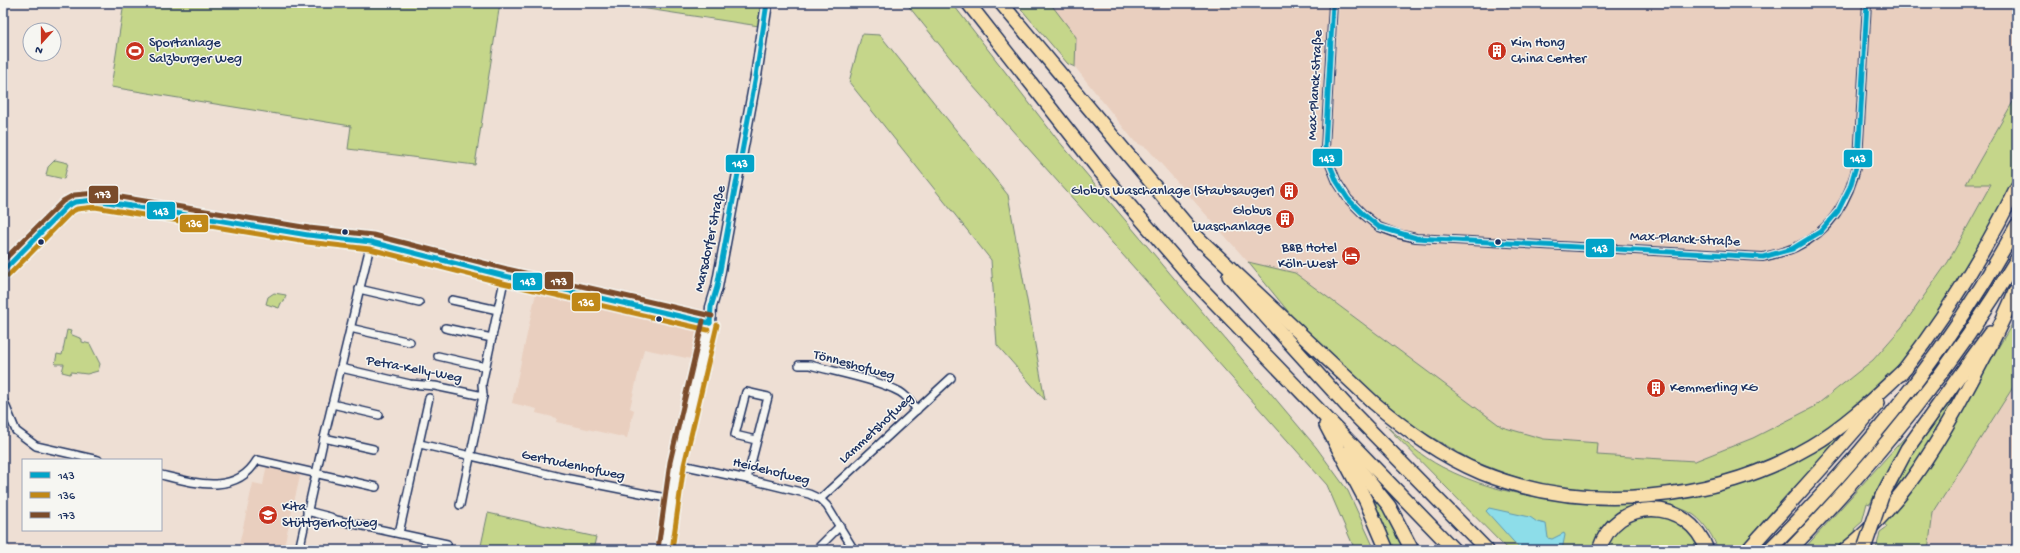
<svg xmlns="http://www.w3.org/2000/svg" width="2020" height="553" font-family="'Gochi Hand',sans-serif">
<style>
.built{fill:#e9cfbf}
.green{fill:#c5d68a;stroke:#708274}
.water{fill:#8ddde9;stroke:#5f97b1}
.lines{fill:none;stroke-linecap:round;stroke-linejoin:round}
.street-casing{stroke:#1b2f5e;stroke-width:10}
.secondary-casing{stroke:#1b2f5e;stroke-width:13}
.highway-casing{stroke:#1b2f5e;stroke-width:16}
.street{stroke:#f6f6f2;stroke-width:7}
.secondary{stroke:#f6f6f2;stroke-width:10}
.highway{stroke:#f8deab;stroke-width:13}
.highway-bridge-casing{stroke:#1b2f5e;stroke-width:16;stroke-linecap:butt}
.highway-bridge{stroke:#f8deab;stroke-width:13}
.bus-1-casing{stroke:#f6f6f2;stroke-width:8}
.bus-2-casing{stroke:#f6f6f2;stroke-width:8}
.bus-3-casing{stroke:#f6f6f2;stroke-width:8}
.bus-1{stroke:#01a3c8;stroke-width:5}
.bus-2{stroke:#c08818;stroke-width:5}
.bus-3{stroke:#7a4b2a;stroke-width:5}
.bus-dot{fill:#1b2f5e;stroke:#f6f6f2;stroke-width:1.5}
.labels{text-anchor:middle;dominant-baseline:central;stroke-width:3;stroke-linejoin:round;paint-order:stroke}
.poi-label{font-size:14px;fill:#1b2f5e;stroke:#f6f6f2;text-anchor:start}
.street-label{font-size:14px;fill:#1b2f5e;stroke:#f6f6f2}
.line-badge{stroke:#f6f6f2;stroke-width:1.5}
.badge-label{font-size:11px;text-anchor:middle;font-weight:bold;fill:#fff}
</style>
<rect width="100%" height="100%" fill="#eedfd4"/>
<filter id="ink" filterUnits="userSpaceOnUse"><feTurbulence type="fractalNoise" baseFrequency=".025" numOctaves="2"/><feDisplacementMap in="SourceGraphic" scale="8" xChannelSelector="R" yChannelSelector="G"/><feConvolveMatrix kernelMatrix="1 2 1 2 8 2 1 2 1" color-interpolation-filters="sRGB"/></filter>
<g filter="url(#ink)">
<g class="built">
<polygon points="1016,3 1329,3 1320,147 1328,175 1339,3 2017,3 2017,80 2014,100 1966,184 1992,183 1948,262 1902,327 1873,360 1814,407 1753,438 1695,461 1597,455 1597,443 1544,439 1502,427 1295,273 1248,262 1147,148 1135,142 1075,67 1068,64"/>
<polygon points="539,279 706,310 696,360 644,349 630,408 634,410 627,438 556,422 557,418 536,413 537,409 512,403"/>
<polygon points="2017,381 2017,550 1928,550 1933,513"/>
<polygon points="267,464 301,472 283,550 261,550 239,545 253,483 263,485"/>
</g>
<g class="green">
<polygon points="124,3 500,3 475,165 348,149 351,126 111,87"/>
<polygon points="608,3 762,3 759,26"/>
<polygon points="906,3 952,3 1057,139 1316,447 1348,491 1375,550 1355,550 1327,485 972,85"/>
<polygon points="1016,3 1050,3 1076,37 1075,67 1068,64"/>
<polygon points="862,34 880,35 1008,195 1045,400 997,345 991,260 849,82"/>
<polygon points="2017,80 2017,172 1984,242 1953,293 1900,366 1859,408 1797,447 1737,472 1694,484 1657,490 1594,492 1531,483 1473,461 1416,428 1363,385 1308,336 1248,262 1295,273 1502,427 1544,439 1598,443 1597,455 1695,461 1753,438 1814,407 1873,360 1902,327 1948,262 1991,184 1966,184 2014,100"/>
<polygon points="55,160 68,163 64,179 46,175 48,167"/>
<polygon points="274,293 286,295 284,302 281,303 279,308 266,304 268,297"/>
<polygon points="2017,316 2017,381 1933,513 1928,550 1876,550 1880,532 1887,527 1883,522 1965,403"/>
<polygon points="67,330 71,331 70,334 82,339 82,342 90,344 100,364 98,371 87,374 71,372 70,374 62,372 64,364 55,364 57,354 62,355"/>
<polygon points="1970,376 1924,456 1891,499 1904,468 1924,437"/>
<path d="M1859 416 1792 494 1789 492 1738 550H1718C1714 538 1705 523 1694 515 1665 496 1615 504 1598 535 1595 539 1595 545 1594 550H1508L1385 425C1403 440 1421 456 1442 467 1505 500 1579 504 1649 504V501L1716 489Z"/>
<polygon points="1905,437 1870,504 1867,503 1862,522 1854,529 1858,534 1839,550 1803,550"/>
<polygon points="1371,492 1385,508 1407,550 1392,550 1369,494"/>
<polygon points="488,513 596,537 593,550 480,550"/>
<path d="M1649 514 1665 516 1691 531 1701 550H1605C1617 527 1623 521 1649 514Z"/>
</g>
<polygon class="water" points="1489,508 1530,517 1537,522 1546,524 1548,538 1552,539 1564,533 1565,535 1562,550 1521,550 1486,511"/>
<g class="lines">
<defs>
<g id="street">
<path d="M1333 3 1325 148 1328 160 1337 182 1348 199 1363 214 1379 227 1398 234 1416 238 1763 257C1774 254 1786 252 1796 247 1833 230 1850 198 1858 160L1867 3"/>
<polyline points="3,271 67,206 75,202 95,200 308,235 371,242 505,276 710,323"/>
<polyline points="359,289 419,303"/>
<polyline points="452,300 498,310"/>
<polyline points="350,328 410,342"/>
<polyline points="445,328 492,338"/>
<polyline points="438,356 486,367"/>
<path d="M799 365H810C836 372 878 380 900 392 907 396 912 403 917 410"/>
<polyline points="341,368 410,384 435,386 483,396"/>
<polyline points="3,400 16,431 36,446 98,460"/>
<polyline points="332,404 379,415"/>
<polyline points="324,438 373,449"/>
<polyline points="420,444 565,478 671,499"/>
<polyline points="677,464 747,479 809,494 820,499 827,506 854,550"/>
<path d="M161 475C194 483 236 496 257 460L376 487"/>
<polyline points="747,479 768,397 746,392 735,435 756,440"/>
<polyline points="820,499 951,378"/>
<polyline points="460,505 483,396 482,384 505,276"/>
<polyline points="307,511 330,517 336,520 447,544 446,550"/>
<polyline points="399,533 429,398"/>
<polyline points="299,550 324,438 371,242"/>
<polyline points="816,550 840,526"/>
</g>
<polyline id="secondary" points="665,550 677,464 710,323 711,307 717,287 756,76 767,3"/>
<g id="highway">
<polyline points="968,3 1099,170 1196,283 1454,550"/>
<polyline points="1001,3 1201,242"/>
<path d="M1195 235 1374 403C1407 431 1441 456 1482 473 1583 514 1717 502 1811 446 1847 425 1876 396 1906 368"/>
<polyline points="1229,276 1355,415 1487,550"/>
<path d="M1901 374C1946 316 1984 253 2017 187"/>
<polyline points="1326,425 1366,501 1387,550"/>
<polyline points="1346,453 1389,506 1412,550"/>
<polyline points="1882,496 1907,449 1990,333"/>
<path d="M1599 550C1616 495 1688 497 1707 550"/>
<path d="M1748 550C1791 501 1836 454 1878 403"/>
<path d="M1769 550C1866 453 1952 346 2017 225"/>
<path d="M1790 550C1876 460 1954 366 2017 259"/>
<path d="M1845 550C1896 510 1928 459 1959 404 1979 367 1999 331 2015 292"/>
</g>
</defs>
<use href="#street" class="street-casing"/>
<use href="#secondary" class="secondary-casing"/>
<use href="#highway" class="highway-casing"/>
<use href="#street" class="street"/>
<use href="#secondary" class="secondary"/>
<use href="#highway" class="highway"/>
<defs>
<polyline id="highway-bridge" points="1865,546 1882,496"/>
</defs>
<use href="#highway-bridge" class="highway-bridge-casing"/>
<use href="#highway-bridge" class="highway-bridge"/>
<defs>
<g id="bus-1">
<polyline points="1333,3 1325,148 1328,160 1337,182 1348,199 1363,214 1379,227 1416,238 1763,257 1792,249 1820,232 1838,211 1850,187 1858,160 1867,3"/>
<polyline points="3,271 67,206 75,202 95,200 308,235 371,242 505,276 710,323"/>
<polyline points="710,323 711,307 717,287 756,76 767,3"/>
</g>
<g id="bus-2">
<polyline points="8,276 71,212 77,209 95,207 307,242 370,249 503,283 708,330"/>
<polyline points="672,550 684,465 717,325"/>
</g>
<g id="bus-3">
<polyline points="3,261 63,201 74,195 96,193 309,228 373,235 507,269 712,316"/>
<polyline points="658,549 670,462 703,321"/>
</g>
</defs>
<use href="#bus-1" class="bus-1-casing"/>
<use href="#bus-2" class="bus-2-casing"/>
<use href="#bus-3" class="bus-3-casing"/>
<use href="#bus-1" class="bus-1"/>
<use href="#bus-2" class="bus-2"/>
<use href="#bus-3" class="bus-3"/>
</g>
</g>
<defs>
<symbol id="stadium-disc" viewBox="-11 -11 22 22"><circle r="9.5" fill="#c8321e" stroke="#f6f6f2"/><path d="M0-5a6.5 5 0 1 0 0 10a6.5 5 0 1 0 0-10ZM-3.5-1.8h7v3.6h-7Z" fill="#fff"/></symbol>
<symbol id="building-disc" viewBox="-11 -11 22 22"><circle r="9.5" fill="#c8321e" stroke="#f6f6f2"/><path d="M-4-6H4V6H1V3H-1V6H-4ZM-2.5-4.3h1.7v1.8h-1.7ZM.8-4.3h1.7v1.8H.8ZM-2.5-1h1.7V.8h-1.7ZM.8-1h1.7V.8H.8Z" fill="#fff"/></symbol>
<symbol id="hotel-disc" viewBox="-11 -11 22 22"><circle r="9.5" fill="#c8321e" stroke="#f6f6f2"/><path d="M-6-4.5h1.5V1H6V5H4.5V3h-9V5H-6ZM-4 0a1.8 1.8 0 1 1 3.6 0ZM.5 0V-2.5h3Q6-2.5 6 0Z" fill="#fff"/></symbol>
<symbol id="school-disc" viewBox="-11 -11 22 22"><circle r="9.5" fill="#c8321e" stroke="#f6f6f2"/><path d="M0-5L7-2L0 1L-7-2ZM-4 1L0 2.5L4 1V4Q0 6-4 4Z" fill="#fff"/></symbol>
</defs>
<g fill-rule="evenodd">
<use href="#stadium-disc" x="124" y="40" width="22" height="22"/>
<use href="#building-disc" x="1486" y="40" width="22" height="22"/>
<use href="#building-disc" x="1278" y="180" width="22" height="22"/>
<use href="#building-disc" x="1274" y="208" width="22" height="22"/>
<use href="#hotel-disc" x="1340" y="245" width="22" height="22"/>
<use href="#building-disc" x="1645" y="377" width="22" height="22"/>
<use href="#school-disc" x="257" y="504" width="22" height="22"/>
</g>
<g class="bus-dot">
<circle cx="345" cy="232" r="3.5"/>
<circle cx="41" cy="242" r="3.5"/>
<circle cx="1498" cy="242" r="3.5"/>
<circle cx="659" cy="319" r="3.5"/>
</g>
<g class="labels">
<g class="poi-label">
<text x="149" y="43">Sportanlage<tspan x="149" dy="16">Salzburger Weg</tspan></text>
<text x="1511" y="43">Kim Hong<tspan x="1511" dy="16">China Center</tspan></text>
<text x="1275" y="191" text-anchor="end">Globus Waschanlage (Staubsauger)</text>
<text x="1271" y="211" text-anchor="end">Globus<tspan x="1271" dy="16">Waschanlage</tspan></text>
<text x="1337" y="248" text-anchor="end">B&amp;B Hotel<tspan x="1337" dy="16">Köln-West</tspan></text>
<text x="1670" y="388">Kemmerling KG</text>
<text x="282" y="507">Kita<tspan x="282" dy="16">Stüttgerhofweg</tspan></text>
</g>
<g class="street-label">
<text transform="translate(1316 85) rotate(-87)">Max-Planck-Straße</text>
<text transform="translate(711 239) rotate(-78)">Marsdorfer Straße</text>
<text transform="translate(1685 240) rotate(3)">Max-Planck-Straße</text>
<text transform="translate(854 366) rotate(15)">Tönneshofweg</text>
<text transform="translate(414 370) rotate(11)">Petra-Kelly-Weg</text>
<text transform="translate(877 429) rotate(-43)">Lammetshofweg</text>
<text transform="translate(573 466) rotate(12)">Gertrudenhofweg</text>
<text transform="translate(771 472) rotate(14)">Heidehofweg</text>
</g>
</g>
<g class="line-badge">
<rect x="1312" y="148" width="31" height="19" rx="4" fill="#01a3c8"/>
<rect x="1843" y="149" width="30" height="19" rx="4" fill="#01a3c8"/>
<rect x="725" y="154" width="30" height="19" rx="4" fill="#01a3c8"/>
<rect x="88" y="185" width="31" height="19" rx="4" fill="#7a4b2a"/>
<rect x="146" y="201" width="30" height="19" rx="4" fill="#01a3c8"/>
<rect x="179" y="214" width="30" height="19" rx="4" fill="#c08818"/>
<rect x="1585" y="238" width="30" height="20" rx="4" fill="#01a3c8"/>
<rect x="544" y="271" width="30" height="19" rx="4" fill="#7a4b2a"/>
<rect x="512" y="272" width="31" height="19" rx="4" fill="#01a3c8"/>
<rect x="571" y="292" width="30" height="20" rx="4" fill="#c08818"/>
</g>
<g class="badge-label">
<text x="1327" y="162">143</text>
<text x="1858" y="162">143</text>
<text x="740" y="167">143</text>
<text x="103" y="198">173</text>
<text x="161" y="215">143</text>
<text x="194" y="227">136</text>
<text x="1600" y="252">143</text>
<text x="559" y="285">173</text>
<text x="528" y="285">143</text>
<text x="586" y="306">136</text>
</g>
<rect width="2020" height="553" fill="none" stroke="#f6f6f2" stroke-width="16"/>
<rect x="8" y="8" width="2004" height="537" fill="none" stroke="#1b2f5e" stroke-width="1.5" filter="url(#ink)"/>
<rect x="22" y="459" width="140" height="72" fill="#f6f6f2" stroke="#9ea6b7"/>
<rect x="30" y="472" width="20" height="6" fill="#01a3c8" stroke="#9ea6b7"/>
<text x="58" y="479" font-size="12" fill="#1b2f5e">143</text>
<rect x="30" y="492" width="20" height="6" fill="#c08818" stroke="#9ea6b7"/>
<text x="58" y="499" font-size="12" fill="#1b2f5e">136</text>
<rect x="30" y="512" width="20" height="6" fill="#7a4b2a" stroke="#9ea6b7"/>
<text x="58" y="519" font-size="12" fill="#1b2f5e">173</text>
<g transform="translate(42 42) rotate(201)"><circle r="19" fill="#f6f6f2" stroke="#9ea6b7"/>
<path d="M0-3L7 15L0 10L-7 15Z" fill="#c8321e"/>
<text y="-6" font-size="11" font-weight="bold" text-anchor="middle" fill="#1b2f5e">N</text>
</g>
</svg>
